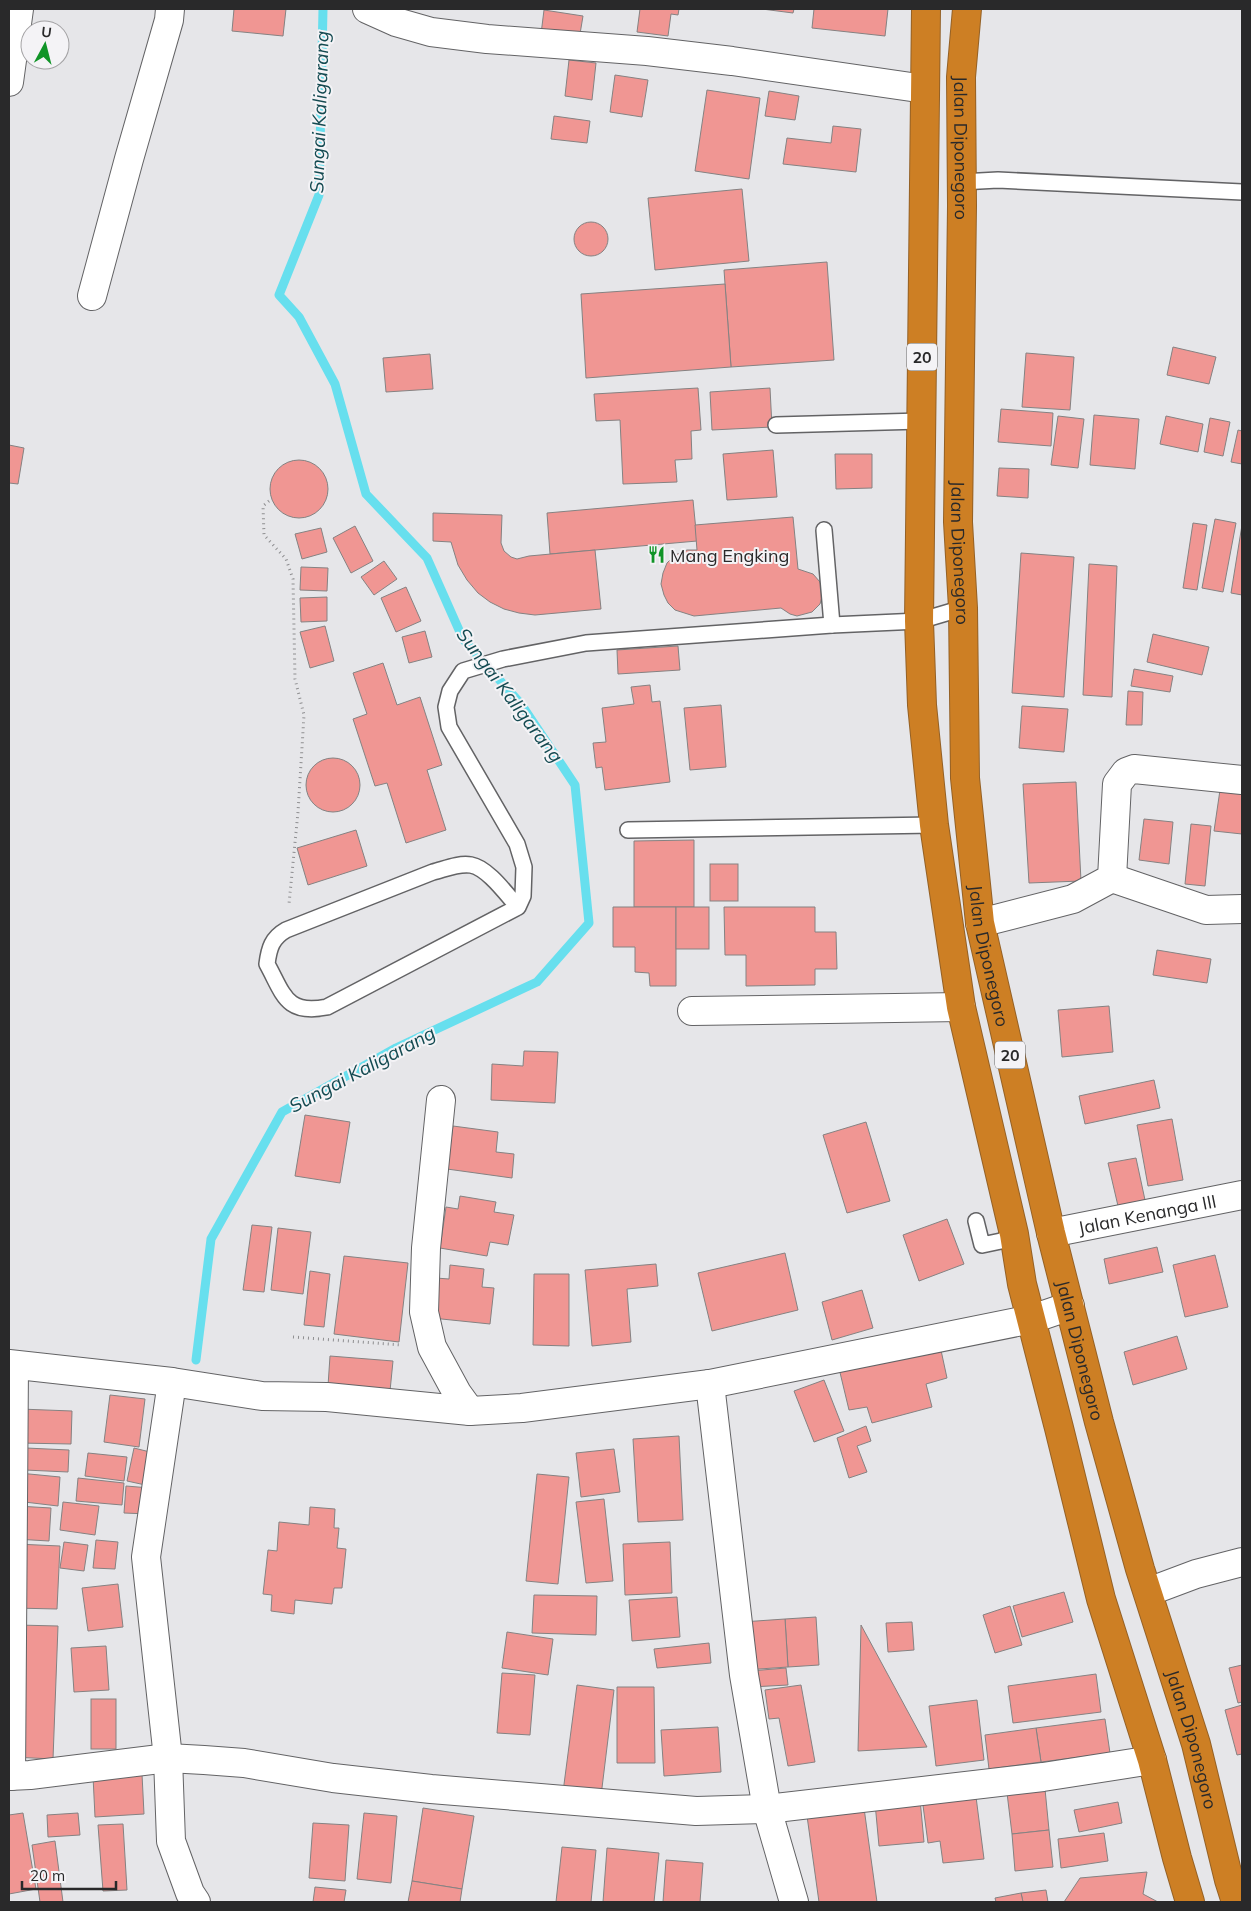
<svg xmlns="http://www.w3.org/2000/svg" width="1251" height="1911" font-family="Mulish,sans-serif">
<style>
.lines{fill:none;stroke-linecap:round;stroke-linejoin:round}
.stream{stroke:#67dfee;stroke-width:9}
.building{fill:#f09693;stroke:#858282}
.lane-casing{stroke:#636365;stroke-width:18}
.street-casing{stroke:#636365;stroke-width:30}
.secondary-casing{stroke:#636365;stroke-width:30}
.highway-casing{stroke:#946126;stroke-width:30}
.path{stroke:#8e8e90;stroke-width:3;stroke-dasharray:1 4;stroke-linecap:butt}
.lane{stroke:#fff;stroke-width:15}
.street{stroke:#fff;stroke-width:28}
.secondary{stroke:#fff;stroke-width:28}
.highway{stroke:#cd7f24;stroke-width:28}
.labels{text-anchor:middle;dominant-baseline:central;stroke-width:4;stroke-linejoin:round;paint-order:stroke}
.shield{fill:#f4f3f6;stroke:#666667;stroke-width:1}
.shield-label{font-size:16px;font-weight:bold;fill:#29292a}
.street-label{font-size:18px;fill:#29292a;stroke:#f4f3f6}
.poi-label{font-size:18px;fill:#29292a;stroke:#f4f3f6;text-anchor:start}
.water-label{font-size:19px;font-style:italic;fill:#144a51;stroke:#f4f3f6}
</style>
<rect width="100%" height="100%" fill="#e6e6e9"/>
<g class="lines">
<polyline class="stream" points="196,1360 211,1239 282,1112 396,1048 537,982 589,923 575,785 521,704 463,639 427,558 366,494 335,384 299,317 279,295 319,195 323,9"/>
</g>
<g class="building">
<polygon points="234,9 286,9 283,36 232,31"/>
<polygon points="640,9 679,9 678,15 671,14 668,36 637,32"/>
<polygon points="762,9 794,9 793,13"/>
<polygon points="814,9 888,9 885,36 812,28"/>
<polygon points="544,10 583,16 579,40 541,34"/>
<polygon points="569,60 596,63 592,100 565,96"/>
<polygon points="615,75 648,80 642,117 610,112"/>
<polygon points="707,90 760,98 749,179 695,171"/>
<polygon points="769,91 799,96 795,120 765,116"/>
<polygon points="554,116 590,121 587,143 551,139"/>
<polygon points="833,126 861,129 856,172 783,164 787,138 831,143"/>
<polygon points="742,189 749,261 655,270 648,198"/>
<circle cx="591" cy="239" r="17"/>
<polygon points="827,262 834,360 731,367 724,270"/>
<polygon points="725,284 731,367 586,378 581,294"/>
<polygon points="1173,347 1216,357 1209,384 1167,375"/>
<polygon points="1026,353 1074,357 1070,410 1022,407"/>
<polygon points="430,354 433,389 386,392 383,358"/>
<polygon points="698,388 701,430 691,431 692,459 675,460 677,482 623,484 620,420 596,421 594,394"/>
<polygon points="770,388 772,427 712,430 710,392"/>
<polygon points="1001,409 1053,413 1051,446 998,442"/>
<polygon points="1094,415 1139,419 1135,469 1090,465"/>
<polygon points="1058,416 1084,419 1078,468 1051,465"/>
<polygon points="1166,416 1203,424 1198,452 1160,444"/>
<polygon points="1210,418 1230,422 1223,456 1204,452"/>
<polygon points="1238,430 1242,431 1242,464 1231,462"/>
<polygon points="9,445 24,448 18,484 9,483"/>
<polygon points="773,450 777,497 727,500 723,454"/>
<polygon points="835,454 872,454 872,488 836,489"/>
<circle cx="299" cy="489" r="29"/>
<polygon points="999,468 1029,469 1028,498 997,496"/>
<polygon points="693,500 697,541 550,554 547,513"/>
<polygon points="433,513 502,515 501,543 504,551 511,557 517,559 529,556 595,550 601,609 535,615 519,613 504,609 490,602 478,593 467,580 458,565 451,542 433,541"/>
<polygon points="793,517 798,569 813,574 820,582 823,593 820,604 812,612 797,616 790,614 781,608 694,616 675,610 668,603 664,595 661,584 663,573 667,563 675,555 687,550 697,550 695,525"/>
<polygon points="1215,519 1236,523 1223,592 1202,588"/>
<polygon points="1193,523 1207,525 1197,590 1183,588"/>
<polygon points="1242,525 1242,595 1231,593"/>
<polygon points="355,526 373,561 351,573 333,538"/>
<polygon points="321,528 327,552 302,559 295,534"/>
<polygon points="1021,553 1074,557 1064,697 1012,693"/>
<polygon points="384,561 397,579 374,595 361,577"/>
<polygon points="1089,564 1117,566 1112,697 1083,695"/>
<polygon points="301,567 328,568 327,591 300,590"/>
<polygon points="406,587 421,621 396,632 381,598"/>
<polygon points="327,597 327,621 301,622 300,598"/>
<polygon points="325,626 334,661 310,668 300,632"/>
<polygon points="425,631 432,657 409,663 402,637"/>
<polygon points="1153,634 1209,647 1202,675 1147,662"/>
<polygon points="678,646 680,670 618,674 617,650"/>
<polygon points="383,663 397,705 420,697 442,765 427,770 446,830 406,843 387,783 375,786 353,719 367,714 353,673"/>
<polygon points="1134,669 1173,676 1170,692 1131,686"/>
<polygon points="650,685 652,702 660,701 670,782 605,790 602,767 596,768 593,743 606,742 602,708 634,704 631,687"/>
<polygon points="1128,691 1143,692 1142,725 1126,725"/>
<polygon points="721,705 726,767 690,770 684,708"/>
<polygon points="1022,706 1068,709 1064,752 1019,748"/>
<circle cx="333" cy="785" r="27"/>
<polygon points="1076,782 1081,881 1029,883 1023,784"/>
<polygon points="1220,790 1242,793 1242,834 1214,831"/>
<polygon points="1144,819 1173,822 1169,864 1139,860"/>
<polygon points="1191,824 1211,826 1205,886 1185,884"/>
<polygon points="356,830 367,866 308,885 297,848"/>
<polygon points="694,840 694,907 634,907 634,841"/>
<rect x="710" y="864" width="28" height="37"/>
<polygon points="613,907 676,907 676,986 650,986 649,973 635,972 635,947 613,947"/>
<rect x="676" y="907" width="33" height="42"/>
<polygon points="724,907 815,907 815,932 836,932 837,969 815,969 815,985 746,986 746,955 725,955"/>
<polygon points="1157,950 1211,959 1207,983 1153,975"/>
<polygon points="1109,1006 1113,1052 1062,1057 1058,1010"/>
<polygon points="524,1051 558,1052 555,1103 491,1100 492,1064 523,1066"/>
<polygon points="1154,1080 1160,1108 1085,1124 1079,1096"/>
<polygon points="305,1115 350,1122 340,1183 295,1176"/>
<polygon points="1172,1119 1183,1180 1148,1186 1137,1125"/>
<polygon points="866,1122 890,1201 847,1213 823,1135"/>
<polygon points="453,1126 498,1132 496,1152 514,1154 512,1178 447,1169"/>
<polygon points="1136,1158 1145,1200 1118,1206 1108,1163"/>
<polygon points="460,1196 496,1202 494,1212 514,1215 508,1245 490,1242 487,1256 440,1248 446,1207 458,1209"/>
<polygon points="947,1219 964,1264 919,1281 903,1235"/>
<polygon points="252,1225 272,1227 264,1292 243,1290"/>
<polygon points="278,1228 311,1232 303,1294 271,1290"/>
<polygon points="1157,1247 1163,1272 1109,1284 1104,1259"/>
<polygon points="785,1253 798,1310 712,1331 698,1273"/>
<polygon points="1215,1255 1228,1307 1185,1317 1173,1265"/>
<polygon points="344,1256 408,1263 399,1342 334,1334"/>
<polygon points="656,1264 658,1286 627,1289 631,1342 592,1346 585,1270"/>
<polygon points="450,1265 484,1269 482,1287 494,1288 490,1324 432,1318 436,1278 449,1279"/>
<polygon points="310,1271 330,1274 324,1327 304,1325"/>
<polygon points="534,1274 569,1274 569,1346 533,1345"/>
<polygon points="862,1290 873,1328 832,1340 822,1302"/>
<polygon points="1177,1336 1187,1369 1133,1385 1124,1352"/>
<polygon points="939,1341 947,1378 926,1384 932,1407 872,1423 867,1407 849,1410 837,1360"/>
<polygon points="330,1356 393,1361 390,1391 328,1386"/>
<polygon points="824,1380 844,1431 814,1442 794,1391"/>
<polygon points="110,1395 145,1399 139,1447 104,1442"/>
<polygon points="20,1409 72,1411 71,1444 19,1443"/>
<polygon points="866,1426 871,1441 857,1446 867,1472 849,1478 837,1438"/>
<polygon points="679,1436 683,1520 638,1522 633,1439"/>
<polygon points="26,1448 69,1450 68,1472 25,1470"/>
<polygon points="134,1448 158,1454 150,1486 127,1481"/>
<polygon points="614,1449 620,1492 581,1497 576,1453"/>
<polygon points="88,1453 127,1457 124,1481 85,1476"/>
<polygon points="19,1473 60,1477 58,1506 16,1501"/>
<polygon points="537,1474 569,1477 558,1584 526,1581"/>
<polygon points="78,1478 124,1483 122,1505 76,1501"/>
<polygon points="126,1486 150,1488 149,1514 124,1513"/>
<polygon points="604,1499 613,1581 586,1583 576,1502"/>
<polygon points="63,1502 99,1506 95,1535 60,1530"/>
<polygon points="17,1506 51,1508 49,1541 15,1539"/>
<polygon points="310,1507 335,1509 334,1528 339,1528 337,1548 346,1549 342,1588 334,1588 332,1604 295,1600 294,1614 271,1611 272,1595 263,1594 268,1550 277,1551 279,1522 309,1525"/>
<polygon points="96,1540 118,1542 115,1569 93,1568"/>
<polygon points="64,1542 88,1545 84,1571 60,1568"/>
<polygon points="670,1542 672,1593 625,1595 623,1544"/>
<polygon points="16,1544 60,1546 57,1609 14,1608"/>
<polygon points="118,1584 123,1627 88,1631 82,1588"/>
<polygon points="1064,1592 1073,1622 1022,1637 1013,1606"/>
<polygon points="534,1595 597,1596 596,1635 532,1633"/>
<polygon points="677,1597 680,1637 632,1641 629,1600"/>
<polygon points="1010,1606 1022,1645 995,1653 983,1615"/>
<polygon points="816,1617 819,1665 788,1667 785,1619"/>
<polygon points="785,1619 788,1667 745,1670 742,1622"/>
<polygon points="912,1622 914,1650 888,1652 886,1623"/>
<polygon points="18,1625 58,1626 53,1759 12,1757"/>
<polygon points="861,1625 927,1747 858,1751"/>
<polygon points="507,1632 553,1639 548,1675 502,1668"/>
<polygon points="709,1643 711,1663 657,1668 654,1649"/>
<polygon points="106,1646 109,1690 74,1692 71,1648"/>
<polygon points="1242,1665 1242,1702 1238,1703 1229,1668"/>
<polygon points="786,1668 788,1685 751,1687 750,1671"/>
<polygon points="502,1673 535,1675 530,1735 497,1733"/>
<polygon points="1096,1674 1101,1712 1013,1723 1008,1686"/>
<polygon points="577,1685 614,1690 601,1796 563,1792"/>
<polygon points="801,1685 815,1762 788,1766 779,1718 769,1719 765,1690"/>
<polygon points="617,1687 654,1687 655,1763 617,1763"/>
<rect x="91" y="1699" width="25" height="50"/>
<polygon points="977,1700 984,1760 936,1766 929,1706"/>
<polygon points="1242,1705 1242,1754 1237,1755 1225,1710"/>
<polygon points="1105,1719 1110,1753 1041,1762 1036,1728"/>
<polygon points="718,1727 721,1772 664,1776 661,1730"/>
<polygon points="1036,1728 1041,1762 989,1769 985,1735"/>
<polygon points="142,1774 144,1814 95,1817 93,1776"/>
<polygon points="975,1789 984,1859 943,1863 940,1841 928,1843 922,1798"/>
<polygon points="1045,1789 1049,1830 1012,1834 1007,1793"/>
<polygon points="920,1799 924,1842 879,1846 875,1803"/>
<polygon points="1118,1802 1122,1823 1079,1832 1074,1810"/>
<polygon points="423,1808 474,1816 462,1889 412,1881"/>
<polygon points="864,1808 877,1902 819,1902 807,1816"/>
<polygon points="23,1813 36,1889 9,1894 9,1815"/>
<polygon points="78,1813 80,1835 48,1837 47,1815"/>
<polygon points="364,1813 397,1816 391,1883 357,1879"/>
<polygon points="313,1823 349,1825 345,1881 309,1878"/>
<polygon points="123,1824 127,1890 103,1891 98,1825"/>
<polygon points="1049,1830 1053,1867 1015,1871 1012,1834"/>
<polygon points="1104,1833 1108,1861 1061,1868 1058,1839"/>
<polygon points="55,1841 63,1902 40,1902 32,1845"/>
<polygon points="562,1847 596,1850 591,1902 556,1902"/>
<polygon points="607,1848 659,1853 654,1902 603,1902"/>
<polygon points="666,1860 703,1863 700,1902 663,1902"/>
<polygon points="1147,1872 1143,1894 1158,1902 1064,1902 1080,1878"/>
<polygon points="412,1881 462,1889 460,1902 408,1902"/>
<polygon points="315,1887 346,1890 344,1902 313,1902"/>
<polygon points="1046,1890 1048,1902 1023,1902 1021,1893"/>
<polygon points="1021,1893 1023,1902 996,1902 995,1898"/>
</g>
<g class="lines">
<defs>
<g id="lane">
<polyline points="961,182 998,180 1242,192"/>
<polyline points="776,425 921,421"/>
<polyline points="824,530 832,625"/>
<polyline points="628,830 934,825"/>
<path d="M518 907C507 895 488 868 471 865 458 863 445 869 433 872L286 930C272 938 269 948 267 964 284 995 286 1015 327 1007L518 907 523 896 524 867 517 844 449 727 446 707 450 691 463 671 503 659 586 643 832 625 919 621 963 608"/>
<polyline points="976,1221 982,1245 1001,1241 1014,1234"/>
</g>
<g id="street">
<polyline points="367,9 396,22 431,32 487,39 647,51 732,61 925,89"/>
<polyline points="9,82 19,9"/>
<polyline points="92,296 129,159 169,20 170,9"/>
<polyline points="1112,878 1206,910 1242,909"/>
<polyline points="980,923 1073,899 1112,878 1117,784 1126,772 1134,769 1242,780"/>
<polyline points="692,1011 961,1007"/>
<polyline points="441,1100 426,1248 424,1312 432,1347 457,1393 470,1411"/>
<path id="s1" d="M1051 1233 1242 1195"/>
<polyline points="9,1364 172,1382 262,1396 327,1397 470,1411 522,1408 710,1384 1032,1319 1070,1306"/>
<polyline points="172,1382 146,1557 168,1758 171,1841 190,1893 196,1902"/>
<polyline points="710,1384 744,1675 767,1809 794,1902"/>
<polyline points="1148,1592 1196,1574 1242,1562"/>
<polyline points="11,1776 14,1365"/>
</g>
<polyline id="secondary" points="9,1776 30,1775 168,1758 204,1760 244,1763 333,1778 431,1789 696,1811 767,1809 1043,1777 1152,1760"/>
<g id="highway">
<polyline points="926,9 919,621 922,705 934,825 961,1007 1014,1234 1022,1284 1059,1428 1101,1599 1152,1760 1177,1858 1190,1902"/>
<path id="s2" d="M967 9 961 77 962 206 958 522 963 608 965 778 980 923 1051 1233 1099 1422 1140 1569 1196 1744 1229 1880 1236 1902"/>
</g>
</defs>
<use href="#lane" class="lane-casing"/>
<use href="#street" class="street-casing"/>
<use href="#secondary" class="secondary-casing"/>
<use href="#highway" class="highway-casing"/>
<g class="path">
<polyline points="269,501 263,506 264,535 286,559 293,579 295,679 304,715 298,812 289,904"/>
<polyline points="293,1337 402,1345"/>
</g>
<use href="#lane" class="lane"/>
<use href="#street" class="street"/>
<use href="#secondary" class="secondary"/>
<use href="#highway" class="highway"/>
</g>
<defs>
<symbol id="restaurant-bare" viewBox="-9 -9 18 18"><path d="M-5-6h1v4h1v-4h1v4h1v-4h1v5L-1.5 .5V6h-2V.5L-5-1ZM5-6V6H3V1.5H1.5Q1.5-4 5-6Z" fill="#109427" stroke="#f4f3f6" stroke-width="2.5" paint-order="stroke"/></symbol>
</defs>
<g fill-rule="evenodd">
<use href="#restaurant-bare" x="644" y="542" width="25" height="25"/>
</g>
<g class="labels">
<g class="shield">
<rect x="907" y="343.5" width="30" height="27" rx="4"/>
<rect x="995" y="1041.5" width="30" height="27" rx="4"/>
</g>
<g class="shield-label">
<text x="922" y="357">20</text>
<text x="1010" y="1055">20</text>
</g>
<g class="street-label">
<text stroke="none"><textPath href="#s2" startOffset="139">Jalan Diponegoro</textPath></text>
<text stroke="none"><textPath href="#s2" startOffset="544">Jalan Diponegoro</textPath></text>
<text stroke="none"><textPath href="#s2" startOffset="949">Jalan Diponegoro</textPath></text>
<text stroke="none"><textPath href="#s1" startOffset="98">Jalan Kenanga III</textPath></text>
<text stroke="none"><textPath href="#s2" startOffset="1354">Jalan Diponegoro</textPath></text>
<text stroke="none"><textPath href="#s2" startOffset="1759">Jalan Diponegoro</textPath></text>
</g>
<g class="poi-label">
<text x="670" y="555">Mang Engking</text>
</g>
<g class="water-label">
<text transform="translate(319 112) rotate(-88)">Sungai Kaligarang</text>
<text transform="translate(510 695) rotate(53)">Sungai Kaligarang</text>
<text transform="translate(362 1069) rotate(-28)">Sungai Kaligarang</text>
</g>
</g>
<rect width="1251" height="1911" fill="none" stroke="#29292a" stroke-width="20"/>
<g transform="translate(45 45) rotate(7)"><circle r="24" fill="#f4f3f6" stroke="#a3a2a4"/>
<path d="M0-4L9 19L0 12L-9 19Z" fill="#109427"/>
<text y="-8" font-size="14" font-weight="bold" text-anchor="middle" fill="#29292a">U</text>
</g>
<path d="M22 1881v8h94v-8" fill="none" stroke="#29292a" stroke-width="2.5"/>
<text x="30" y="1881" font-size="15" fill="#29292a" stroke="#f4f3f6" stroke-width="4" paint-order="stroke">20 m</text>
</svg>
